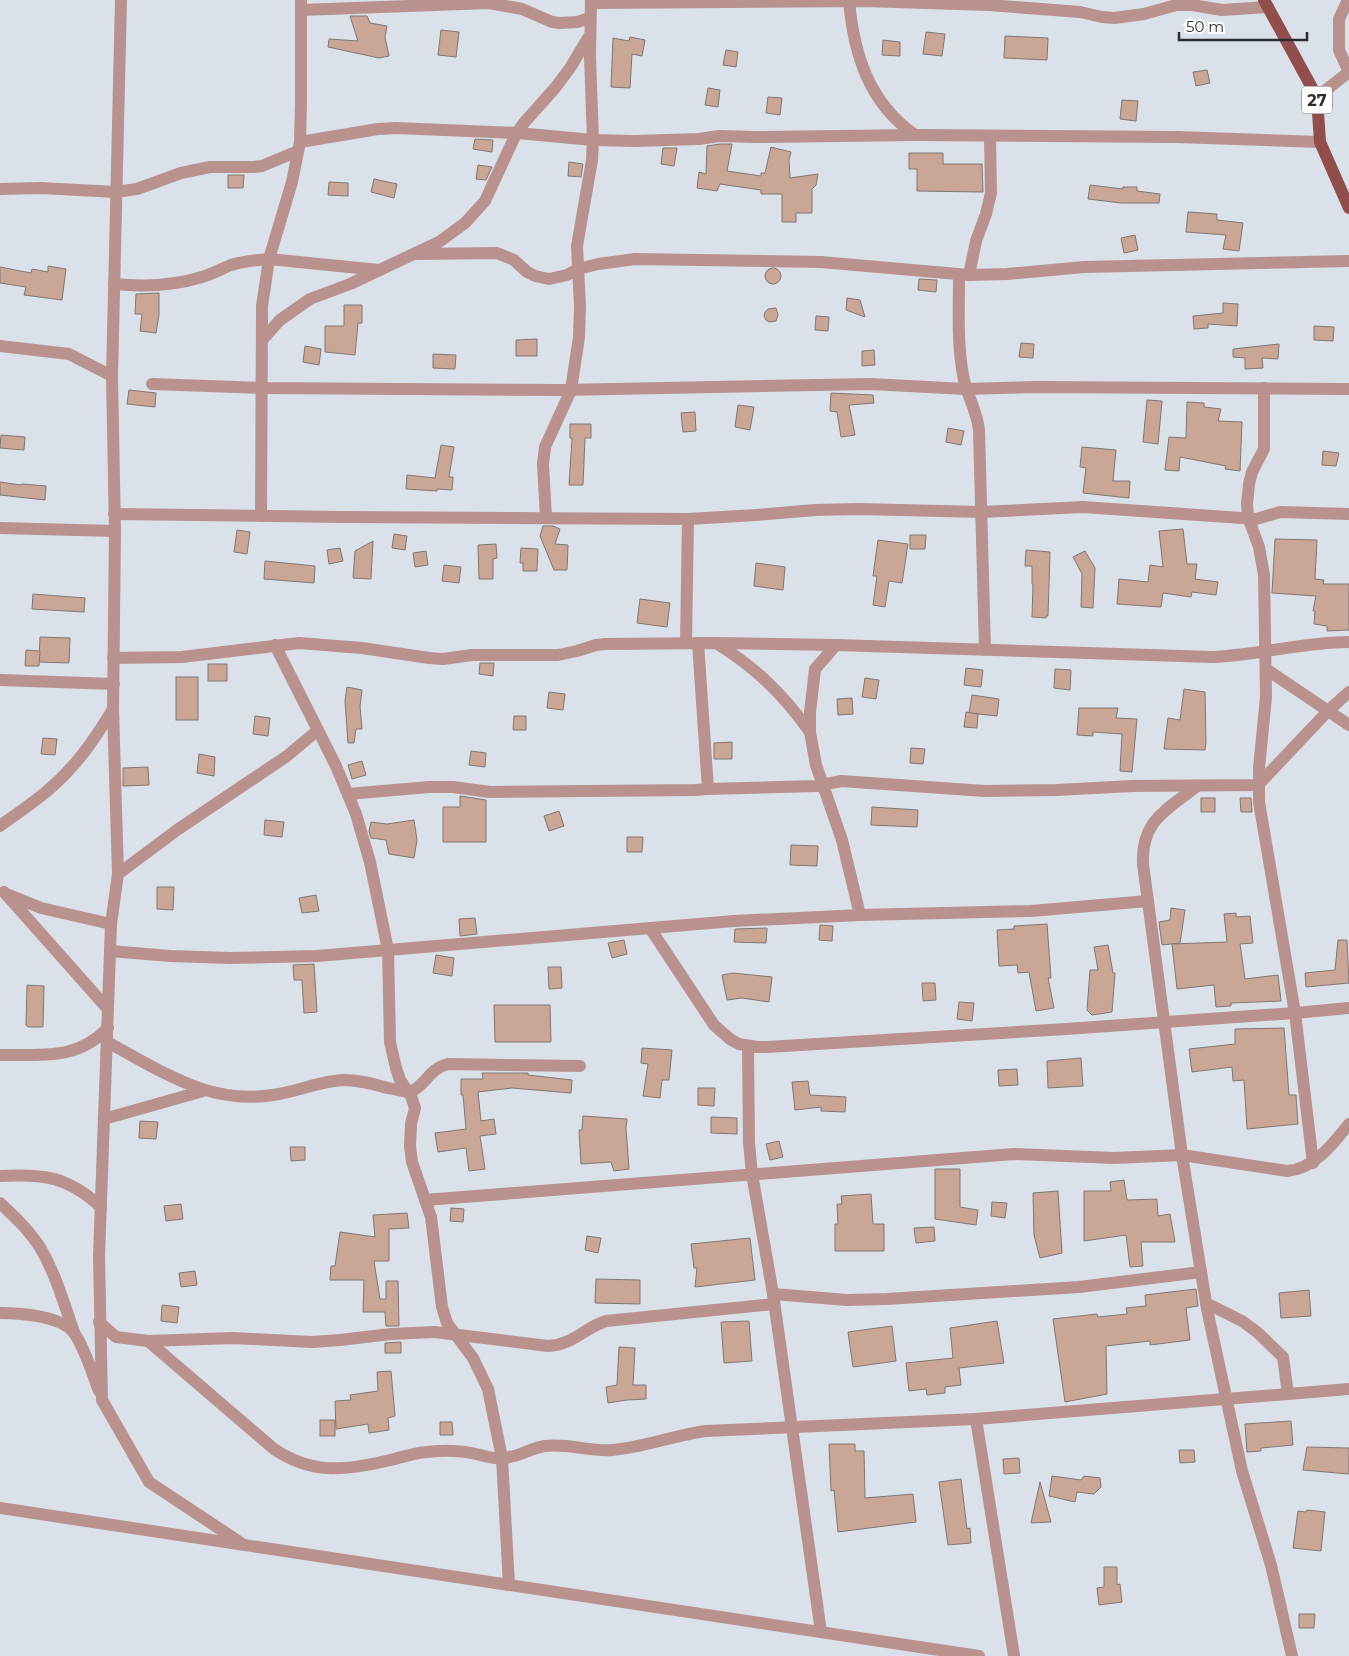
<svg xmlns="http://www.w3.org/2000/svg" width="1349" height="1656" font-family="Montserrat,sans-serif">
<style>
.building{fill:#caa697;stroke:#807773}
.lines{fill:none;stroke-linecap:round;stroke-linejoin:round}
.minor{stroke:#b9918f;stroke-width:12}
.major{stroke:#914e4d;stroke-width:12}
.labels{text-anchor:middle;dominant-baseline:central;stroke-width:4;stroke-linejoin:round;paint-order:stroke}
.shield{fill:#fff;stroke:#6b6c6e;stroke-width:1}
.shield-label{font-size:16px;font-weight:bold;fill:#2b2d30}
</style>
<rect width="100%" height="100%" fill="#dbe1e9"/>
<g class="building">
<polygon points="350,16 367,16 370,23 387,26 385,37 389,56 379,58 328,47 329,39 358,41"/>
<polygon points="441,30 459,32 456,57 438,55"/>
<polygon points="926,32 945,34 942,56 923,54"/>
<polygon points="1005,36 1048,38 1047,60 1004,58"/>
<polygon points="630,37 645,40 642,56 632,54 630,88 611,87 613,38 629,41"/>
<polygon points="883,40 900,42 900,56 882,55"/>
<polygon points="726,50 738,52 736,67 723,65"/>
<polygon points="1207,70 1210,83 1196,86 1193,72"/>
<polygon points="708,88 720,90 718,107 705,105"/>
<polygon points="768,97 782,98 780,115 766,113"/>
<polygon points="1122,100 1138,101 1136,121 1120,119"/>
<polygon points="475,139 493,140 492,152 473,149"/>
<polygon points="720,144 732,144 727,171 761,176 761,173 765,173 771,147 791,152 789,160 790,178 818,174 816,185 812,189 812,213 796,213 796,222 782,222 782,194 761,194 761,190 720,184 717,191 697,188 699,172 706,174 707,146"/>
<polygon points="663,148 677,148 674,166 661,164"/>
<polygon points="909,153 943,153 943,164 982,164 983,192 917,191 917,169 909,169"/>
<polygon points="569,162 583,164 581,177 568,176"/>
<polygon points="478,165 492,167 486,180 476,179"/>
<polygon points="228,175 244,175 243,188 228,188"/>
<polygon points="374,179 397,184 394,198 371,192"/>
<polygon points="329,182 348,183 348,196 328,195"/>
<polygon points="1090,185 1123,189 1123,187 1137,187 1137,191 1160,194 1159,203 1121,203 1088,199"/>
<polygon points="1188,212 1217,214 1217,220 1243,223 1239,251 1223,249 1226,235 1186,232"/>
<polygon points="1135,235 1138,250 1124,253 1121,238"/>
<polygon points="48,266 66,269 62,300 24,295 26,287 0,283 0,267 31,273 32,269 48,272"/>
<circle cx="773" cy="276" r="8"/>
<polygon points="919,279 937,280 936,292 918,290"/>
<polygon points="159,293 159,315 156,333 140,331 142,314 135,314 136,294"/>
<polygon points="847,298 860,300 865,317 846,310"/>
<polygon points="1223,303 1238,304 1237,326 1208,324 1208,328 1194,329 1193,316 1223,313"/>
<polygon points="344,305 362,305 362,323 358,323 355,355 325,352 325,326 344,326"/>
<polygon points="776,308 778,315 776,321 769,322 766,320 764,316 765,312 768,309"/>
<polygon points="816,316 829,317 828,331 815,330"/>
<polygon points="1314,326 1334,327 1333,341 1314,340"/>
<polygon points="537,339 537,356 516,356 516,340"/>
<polygon points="1021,343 1034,344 1033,358 1019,357"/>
<polygon points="1279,344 1278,359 1262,358 1263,368 1245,369 1245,358 1233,357 1233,349"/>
<polygon points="305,346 321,349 319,365 303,362"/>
<polygon points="874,350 875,365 862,366 862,351"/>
<polygon points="433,354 456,355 455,369 433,368"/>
<polygon points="129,390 156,393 155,407 127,404"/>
<polygon points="831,393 873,395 874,403 849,405 855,435 841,437 837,412 830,411"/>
<polygon points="1147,400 1162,401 1158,444 1143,442"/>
<polygon points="1187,402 1204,403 1204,407 1221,409 1218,421 1242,422 1240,471 1225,469 1226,466 1180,457 1179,471 1165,470 1169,437 1186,438"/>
<polygon points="738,405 754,407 750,430 735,427"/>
<polygon points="695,412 696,431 683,432 681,413"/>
<polygon points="570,424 591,424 591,438 585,438 583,485 569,485 572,438 570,438"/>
<polygon points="948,428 964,431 961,445 946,442"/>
<polygon points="1,435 25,437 24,450 0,448"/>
<polygon points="441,445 454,447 449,477 453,477 452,490 437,489 437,491 406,489 407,475 435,478"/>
<polygon points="1082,447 1116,450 1113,481 1130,481 1129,498 1083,493 1086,468 1080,467"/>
<polygon points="1323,451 1339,453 1336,466 1322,465"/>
<polygon points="0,482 21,485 22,484 46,486 45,500 0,495"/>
<polygon points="543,526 553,526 560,529 555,544 568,545 567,570 554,570 540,536"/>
<polygon points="1183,529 1187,564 1197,564 1195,579 1218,582 1216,595 1192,592 1191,597 1163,593 1161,607 1117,604 1119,579 1148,582 1150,565 1163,567 1159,531"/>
<polygon points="237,530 250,532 247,554 234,552"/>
<polygon points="394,534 407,536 405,550 392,548"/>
<polygon points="910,535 926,535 925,549 910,549"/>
<polygon points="1275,539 1317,540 1315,579 1324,580 1323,584 1349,584 1349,630 1327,631 1327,626 1314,624 1315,611 1313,611 1316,596 1272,593"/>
<polygon points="878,540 908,544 902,583 889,581 885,607 873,605 877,576 873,576"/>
<polygon points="373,541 371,579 353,578 355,551"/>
<polygon points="496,544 497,558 493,559 493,579 479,579 478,545"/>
<polygon points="340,548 343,561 329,564 327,550"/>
<polygon points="521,548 538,549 537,571 523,571 523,563 520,563"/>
<polygon points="1026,550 1050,552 1048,616 1046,616 1046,618 1032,617 1033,584 1032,584 1032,566 1025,566"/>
<polygon points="426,551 428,565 415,567 413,553"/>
<polygon points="1085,551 1095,568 1093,608 1081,607 1082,574 1073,557"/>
<polygon points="265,561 315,566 314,583 264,579"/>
<polygon points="756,563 785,567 783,590 754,586"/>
<polygon points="444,565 461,567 459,583 442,581"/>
<polygon points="33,594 85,598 84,612 32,609"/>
<polygon points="640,599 670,603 667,627 637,623"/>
<polygon points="40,637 70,638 69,663 39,662"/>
<polygon points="26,650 40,651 39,666 25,666"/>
<polygon points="480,663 494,663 493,676 479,674"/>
<rect x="208" y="664" width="19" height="17"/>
<polygon points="966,668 983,670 981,687 964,685"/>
<polygon points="1055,669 1071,670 1070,690 1054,688"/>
<rect x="176" y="677" width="22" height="43"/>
<polygon points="865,678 879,680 876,699 862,697"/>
<polygon points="347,687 362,690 360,706 362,729 356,729 354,743 348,743 345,701"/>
<polygon points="1184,689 1205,692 1206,742 1205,750 1164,749 1168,718 1180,720"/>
<polygon points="549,692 565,694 563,710 547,708"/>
<polygon points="972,695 999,699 997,716 969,713"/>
<polygon points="852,698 853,714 838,715 837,699"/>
<polygon points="1079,708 1118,708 1116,718 1137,719 1132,772 1120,771 1122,734 1093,732 1093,736 1077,735"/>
<polygon points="966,712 978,714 977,728 964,727"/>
<polygon points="255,716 270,718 268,736 253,734"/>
<polygon points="514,716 526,716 526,730 513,730"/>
<polygon points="43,738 57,739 55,755 41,754"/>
<polygon points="732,742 732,759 714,759 714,743"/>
<polygon points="911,748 925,749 923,764 910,763"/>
<polygon points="471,751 486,753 485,767 469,765"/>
<polygon points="199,754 215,757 214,776 197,773"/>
<polygon points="362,761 366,775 352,779 348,765"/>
<polygon points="148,767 149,785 123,786 123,768"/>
<polygon points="460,796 486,800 486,842 443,842 443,807 460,807"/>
<rect x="1201" y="798" width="14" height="14"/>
<polygon points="1240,798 1251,798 1252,812 1241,812"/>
<polygon points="872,807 918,810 917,827 871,825"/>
<polygon points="559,811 564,826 549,831 544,816"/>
<polygon points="265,820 284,822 282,837 264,835"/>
<polygon points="414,820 417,840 414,858 389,854 386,840 371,838 369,831 371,822 387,824"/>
<polygon points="627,837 643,837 642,852 627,852"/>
<polygon points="791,845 818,846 817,866 790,865"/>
<polygon points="157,887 174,887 173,910 157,909"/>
<polygon points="316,895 319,911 302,913 299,898"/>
<polygon points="1171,908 1185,910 1180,943 1162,945 1159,922 1170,920"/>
<polygon points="1236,913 1236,917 1250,916 1253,943 1240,944 1245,979 1278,975 1281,1001 1231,1003 1231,1006 1216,1007 1214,985 1177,989 1172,944 1227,942 1224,914"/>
<polygon points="475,918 477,934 460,936 459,919"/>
<polygon points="1047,924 1051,978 1048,978 1054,1008 1036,1011 1029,972 1018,973 1017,965 999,966 997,930 1014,929 1014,926"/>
<polygon points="820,925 833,926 832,941 819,940"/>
<polygon points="767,928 766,943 734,942 735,929"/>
<polygon points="624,940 627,954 612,958 608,943"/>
<polygon points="1338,940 1347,940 1349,983 1306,987 1305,973 1335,970"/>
<polygon points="1108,945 1113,973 1115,973 1112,1012 1092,1015 1087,1010 1090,970 1098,970 1094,947"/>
<polygon points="436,955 454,958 452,976 433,973"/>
<polygon points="314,964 317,1012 304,1013 302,980 294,980 293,965"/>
<polygon points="548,967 561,967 562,988 549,989"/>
<polygon points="733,973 772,977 769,1002 742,998 727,1000 722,975"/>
<polygon points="922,983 935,983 936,1000 923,1001"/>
<polygon points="27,985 44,986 43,1027 28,1027 26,1025"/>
<polygon points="959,1002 974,1003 972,1021 957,1019"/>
<polygon points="494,1005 550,1005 551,1042 495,1042"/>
<polygon points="1284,1028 1289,1095 1296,1095 1298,1124 1247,1129 1244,1080 1233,1081 1232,1067 1192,1072 1189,1049 1235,1044 1235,1029"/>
<polygon points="642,1048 672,1050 669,1080 662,1080 660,1098 643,1096 648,1064 641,1063"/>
<polygon points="1081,1058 1083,1086 1048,1088 1047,1061"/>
<polygon points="1017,1069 1018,1085 999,1086 998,1070"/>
<polygon points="482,1073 528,1073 528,1075 572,1080 571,1093 512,1088 478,1092 481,1121 494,1119 496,1134 480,1136 485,1169 469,1171 466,1148 438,1152 435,1133 466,1129 463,1095 461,1095 461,1079 483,1079"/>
<polygon points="808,1081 810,1095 846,1097 845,1112 821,1111 821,1107 795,1110 792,1082"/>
<polygon points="698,1088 715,1088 714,1106 698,1105"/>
<polygon points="583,1116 627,1119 626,1128 629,1169 614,1171 611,1162 581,1164 579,1130 582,1130"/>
<polygon points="711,1117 737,1118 737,1134 711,1133"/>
<polygon points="140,1121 158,1122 156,1139 139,1138"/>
<polygon points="779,1141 783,1157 770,1160 766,1144"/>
<polygon points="290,1147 305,1147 305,1160 291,1161"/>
<polygon points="935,1169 960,1169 960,1207 978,1210 976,1225 935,1219"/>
<polygon points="1124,1180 1127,1200 1157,1199 1158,1216 1170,1214 1175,1242 1141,1242 1143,1266 1130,1267 1126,1235 1084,1241 1084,1191 1111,1191 1110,1182"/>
<polygon points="1058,1191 1062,1253 1040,1258 1034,1235 1033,1193"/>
<polygon points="871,1194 873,1224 884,1224 884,1251 835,1251 835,1224 838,1224 837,1204 842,1204 841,1196"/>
<polygon points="992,1202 1007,1203 1005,1218 991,1216"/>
<polygon points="181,1204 183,1219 166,1221 164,1206"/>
<polygon points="451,1208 464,1209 463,1222 450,1221"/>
<polygon points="407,1213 409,1228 389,1229 389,1261 374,1261 380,1299 386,1299 386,1281 398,1281 399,1326 386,1326 385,1312 363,1312 364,1280 330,1280 331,1266 335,1266 340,1232 375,1237 373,1215"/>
<polygon points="934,1227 935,1241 916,1243 914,1228"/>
<polygon points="587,1236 601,1238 598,1253 585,1250"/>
<polygon points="750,1238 755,1280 695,1287 697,1268 694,1268 691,1244"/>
<polygon points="195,1271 197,1285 181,1287 179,1273"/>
<polygon points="596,1279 640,1280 640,1304 595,1303"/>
<polygon points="1196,1289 1198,1306 1186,1308 1190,1340 1150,1345 1150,1341 1106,1346 1107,1394 1065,1402 1053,1319 1097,1314 1098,1317 1127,1314 1126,1308 1146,1306 1145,1295"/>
<polygon points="1309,1290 1311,1316 1281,1318 1279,1293"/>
<polygon points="162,1305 179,1307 177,1323 161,1321"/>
<polygon points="749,1321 752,1361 724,1363 721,1322"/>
<polygon points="997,1321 1004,1363 959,1368 961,1385 945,1387 945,1393 927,1395 926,1389 909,1391 906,1363 953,1358 950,1328"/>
<polygon points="892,1326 896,1361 853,1367 848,1332"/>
<polygon points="401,1342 401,1353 385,1353 385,1343"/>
<polygon points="619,1347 635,1348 633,1385 646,1385 646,1399 627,1400 608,1403 606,1387 617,1385"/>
<polygon points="391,1371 395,1416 388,1418 389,1430 369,1433 368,1424 336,1429 335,1401 351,1400 350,1395 378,1391 377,1372"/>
<rect x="320" y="1420" width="15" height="16"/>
<polygon points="1291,1421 1293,1445 1261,1448 1261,1451 1247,1452 1245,1424"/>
<polygon points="440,1422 452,1422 453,1435 440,1435"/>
<polygon points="829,1444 855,1444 855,1451 864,1451 865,1498 913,1494 916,1522 838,1532 834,1490 831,1491"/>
<polygon points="1307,1447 1349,1448 1349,1474 1303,1470"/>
<polygon points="1179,1450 1194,1450 1195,1462 1180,1463"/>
<polygon points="1019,1458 1020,1473 1004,1474 1003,1459"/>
<polygon points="1052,1476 1081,1480 1084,1476 1100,1478 1101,1487 1094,1494 1077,1492 1075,1502 1049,1496"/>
<polygon points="961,1479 967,1529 970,1528 971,1543 948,1545 939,1482"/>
<polygon points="1040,1482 1051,1522 1031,1523"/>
<polygon points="1307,1510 1325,1512 1321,1551 1293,1548 1298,1511 1306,1512"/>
<polygon points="1104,1567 1117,1567 1117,1585 1120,1584 1122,1602 1099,1605 1097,1588 1104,1587"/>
<polygon points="1299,1614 1315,1614 1314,1628 1299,1628"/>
</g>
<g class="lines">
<g class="minor">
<polyline points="121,0 112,376 115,531 113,709 118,874 111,924 99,1256 102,1400 149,1482 241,1543"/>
<polyline points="1348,0 1339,19 1339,50 1349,72"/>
<path d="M849 1C854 55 869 103 915 135"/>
<polyline points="591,3 865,1 988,5 1080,12 1102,17 1114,18 1144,14 1176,5 1192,5 1222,10 1268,7"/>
<polyline points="301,10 489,3 522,9 552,22 560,23 577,22 590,18"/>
<polyline points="1317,97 1349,72"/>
<polyline points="300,142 378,129 396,128 517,133 593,140 634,141 699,139 719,136 756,137 915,135 1176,137 1320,142"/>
<polyline points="0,189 40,188 116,192 137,189 181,173 210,167 253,167 262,166 298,151"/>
<polyline points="415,254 497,253 514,260 527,272 535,276 549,279 567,275 578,269 598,264 635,259 821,262 969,275 1007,274 1084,267 1349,261"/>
<path d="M959 275C959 308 957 342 963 375 966 394 977 410 979 430L985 650"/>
<polyline points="969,275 976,241 986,214 991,193 990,136"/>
<path d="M114 284C144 287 173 286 202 277 212 274 221 269 231 265 243 261 256 260 269 259L379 270"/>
<polyline points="263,339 280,320 310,299 350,284 439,242 465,223 485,201 515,136 523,124 555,88 570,68 588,38"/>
<polyline points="0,346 69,354 112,376"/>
<polyline points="152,384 262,388 563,390 870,384 966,389 1037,387 1349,389"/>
<polyline points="1264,388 1264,449 1252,472 1249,484 1247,504 1248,517 1259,547 1264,575 1266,697 1259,768 1259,802 1295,1013 1313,1163"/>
<polyline points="114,514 343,517 688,519 756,515 815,510 859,509 981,512 1083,507 1256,519 1280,512 1349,514"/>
<polyline points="261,516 262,306 269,259 292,182 300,142 301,102 301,0"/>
<polyline points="546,518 543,464 545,447 571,390 579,337 580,306 577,246 592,160 593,140 590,57 591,0"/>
<polyline points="0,528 115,531"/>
<polyline points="686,643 688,519"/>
<polyline points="698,643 708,789"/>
<path d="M716 643C755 667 783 694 810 732"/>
<polyline points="275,645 336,766 356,814 370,862 388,950 390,1042 396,1068 400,1080 411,1096 415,1108 411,1124 410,1146 412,1162 431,1217 442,1307 447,1323 473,1358 488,1389 502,1458 509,1585"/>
<polyline points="836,645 815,669 810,712 810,732 816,765 842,840 860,915"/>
<path d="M113 658 182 657 299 643 362 648 429 658 443 659 472 655H558L577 651 596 645 605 644 716 643 836 645 1213 657C1259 655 1303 642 1349 642"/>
<polyline points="1266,669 1349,725"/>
<polyline points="0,680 114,684"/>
<path d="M1197 786C1167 810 1141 820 1143 864L1182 1155 1207 1309 1242 1471 1271 1565 1292 1656"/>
<polyline points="348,794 429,787 453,787 490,792 695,790 708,789 816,786 841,781 985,791 1057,790 1132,786 1258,785 1329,710 1349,692"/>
<path d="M0 826C16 814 32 804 47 791 75 768 95 739 113 709"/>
<polyline points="118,874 177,830 287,756 318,730"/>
<polyline points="4,892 107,1008"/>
<polyline points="9,895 41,908 111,924"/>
<polyline points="650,928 714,1025 730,1039 739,1044 757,1047 767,1047 1066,1029 1295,1013 1349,1008"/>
<polyline points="110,951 170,956 230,958 317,956 734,921 860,915 1031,911 1148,901"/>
<path d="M107 1042C162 1071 208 1105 273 1095 297 1092 319 1081 343 1080 359 1080 373 1084 388 1088 395 1089 403 1092 410 1092 426 1086 428 1069 448 1064L580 1066"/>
<polyline points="748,1046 749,1143 752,1174 773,1294 821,1632"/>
<path d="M0 1055C42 1054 76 1061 108 1028"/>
<polyline points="104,1119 203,1091"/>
<path d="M0 1176C44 1174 67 1176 101 1207"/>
<path d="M425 1200 1014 1154 1114 1158 1182 1155 1287 1171C1314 1169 1333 1144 1349 1124"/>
<path d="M0 1203C15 1217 30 1231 41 1249 56 1275 64 1304 74 1332"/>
<polyline points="773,1294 847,1300 887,1299 1079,1287 1201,1272"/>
<polyline points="1206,1303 1242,1321 1257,1332 1283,1357 1288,1394 1349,1389"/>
<path d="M0 1313C20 1313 62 1316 74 1333 84 1346 93 1375 99 1391"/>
<path d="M99 1322 116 1337 148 1341 233 1338 312 1342 340 1340 391 1334 435 1332 548 1346C573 1345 584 1328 606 1321L774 1304"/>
<path d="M148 1341 274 1449C311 1474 344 1471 386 1461 400 1458 413 1453 427 1452 443 1450 460 1450 476 1454 485 1456 493 1459 502 1458 518 1458 530 1448 545 1446 568 1443 590 1452 613 1450 645 1447 675 1435 706 1431L976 1419 1288 1394"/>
<polyline points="976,1419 1014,1656"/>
<polyline points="0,1508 979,1656"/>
</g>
<polyline class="major" points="1264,0 1317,97 1320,142 1349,208"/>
</g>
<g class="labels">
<rect class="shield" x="1302" y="86.5" width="30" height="27" rx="4"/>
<g class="shield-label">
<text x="1317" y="100">27</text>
</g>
</g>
<path d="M1179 32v8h128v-8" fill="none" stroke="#2b2d30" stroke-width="2.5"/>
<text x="1186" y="32" font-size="15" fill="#2b2d30" stroke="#ffffff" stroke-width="4" paint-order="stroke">50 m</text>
</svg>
